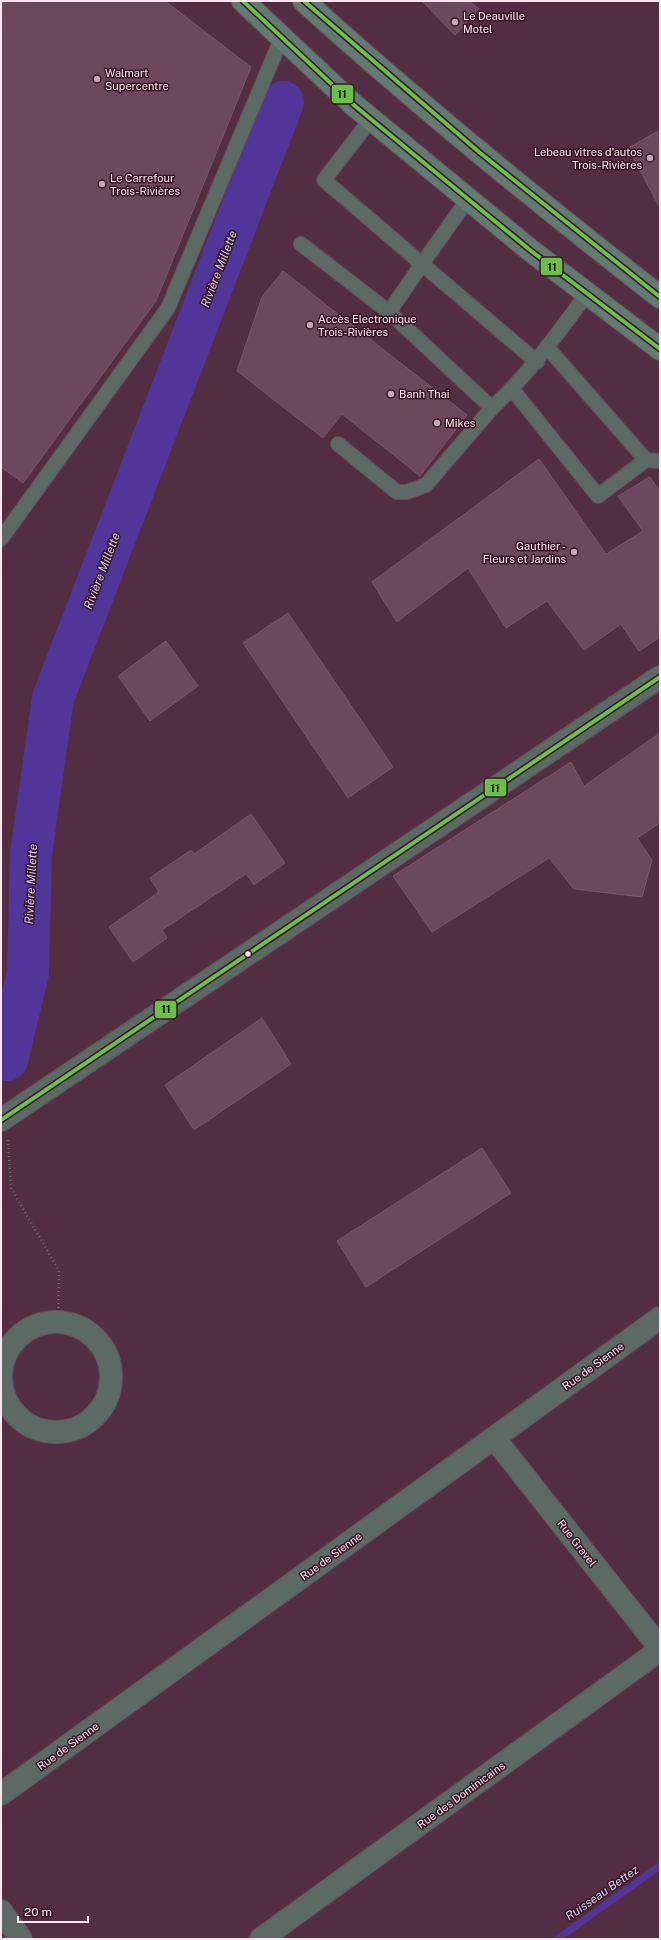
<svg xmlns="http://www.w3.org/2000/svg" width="661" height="1940" font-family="'Public Sans',sans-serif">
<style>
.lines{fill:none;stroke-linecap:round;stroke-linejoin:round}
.stream{stroke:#513598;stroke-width:7}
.river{stroke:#513598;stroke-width:42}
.building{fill:#6c485c;stroke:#775768}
.service-casing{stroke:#684b5a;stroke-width:16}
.minor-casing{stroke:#684b5a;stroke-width:24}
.tertiary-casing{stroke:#684b5a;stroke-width:24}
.primary-casing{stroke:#684b5a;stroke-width:24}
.path{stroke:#6e6d70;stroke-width:2.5;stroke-dasharray:1 3;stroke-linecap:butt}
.service{stroke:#5c6a66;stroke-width:14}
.minor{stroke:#5c6a66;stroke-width:22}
.tertiary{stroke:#5c6a66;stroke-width:22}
.primary{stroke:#627a73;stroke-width:22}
.bus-1-casing{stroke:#361727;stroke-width:7}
.bus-1{stroke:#6bc049;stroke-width:4}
.poi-dot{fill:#c3a5b3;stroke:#361727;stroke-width:1.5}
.bus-dot{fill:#ffe5f0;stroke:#361727;stroke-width:1.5}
.labels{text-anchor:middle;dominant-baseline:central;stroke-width:3;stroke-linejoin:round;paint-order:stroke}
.poi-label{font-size:11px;fill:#ffe5f0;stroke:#361727;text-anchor:start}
.street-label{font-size:11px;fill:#ffe5f0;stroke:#361727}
.water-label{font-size:12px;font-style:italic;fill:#d5d3ef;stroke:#361727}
.line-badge{stroke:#361727;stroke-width:1.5}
.pale-badge-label{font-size:11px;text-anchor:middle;font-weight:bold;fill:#111}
</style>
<rect width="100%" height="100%" fill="#532e43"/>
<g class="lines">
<polyline class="stream" points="557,1939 660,1866"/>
<polyline class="river" points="7,1060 28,973 31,854 53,698 283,102"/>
</g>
<g class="building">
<polygon points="1,1 165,1 251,67 156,301 23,483 1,467"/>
<polygon points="422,1 469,1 479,9 455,35"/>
<polygon points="660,130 660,208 628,148"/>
<polygon points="283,271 467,415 420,476 342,414 323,438 237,371 262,297"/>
<polygon points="539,459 606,554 643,531 618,496 650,477 660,492 660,637 639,651 621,624 584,650 547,601 506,628 468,568 397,622 372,582"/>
<polygon points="288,613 393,767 348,798 243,643"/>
<polygon points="166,641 198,686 150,721 118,676"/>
<polygon points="660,733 660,823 637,838 652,860 642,897 574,889 549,858 432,932 393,876 571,762 584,786"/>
<polygon points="251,814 285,863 254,885 246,874 162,930 167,938 133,962 109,927 159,892 150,878 191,850 194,854"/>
<polygon points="262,1018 291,1064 194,1130 165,1085"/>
<polygon points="482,1148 511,1193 366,1287 337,1241"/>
</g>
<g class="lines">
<defs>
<g id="service">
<polyline points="371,119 324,180 422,264 468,199"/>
<polyline points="301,244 389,312 422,264 537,362"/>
<path d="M389 312 492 408C529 374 557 334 587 294"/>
<polyline points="512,389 598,496 646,460 547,347"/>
<polyline points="338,444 397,492 407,492 426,485 492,408"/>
<polyline points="646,460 660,461"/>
<polyline points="1,539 168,308 282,37"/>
</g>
<g id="minor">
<circle cx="56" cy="1377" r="55"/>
<polyline points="494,1438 660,1648"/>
<polyline points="1,1794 660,1318"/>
<polyline points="1,1911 21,1939"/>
<polyline points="261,1939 660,1650"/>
</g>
<polyline id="tertiary" points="1,1120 660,677"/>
<g id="primary">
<polyline points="243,1 355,106 530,250 660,349"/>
<path d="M304 1C419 105 538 202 660 297"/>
</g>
</defs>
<use href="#service" class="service-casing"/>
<use href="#minor" class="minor-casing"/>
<use href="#tertiary" class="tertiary-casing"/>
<use href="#primary" class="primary-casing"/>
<polyline class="path" points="8,1140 11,1188 59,1271 58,1321"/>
<use href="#service" class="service"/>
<use href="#minor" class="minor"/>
<use href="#tertiary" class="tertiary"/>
<use href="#primary" class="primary"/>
<defs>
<g id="bus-1">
<polyline points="243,1 355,106 530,250 660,349"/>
<polyline points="304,1 479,152 660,297"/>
<polyline points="1,1120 660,677"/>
</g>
</defs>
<use href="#bus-1" class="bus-1-casing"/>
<use href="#bus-1" class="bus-1"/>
</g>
<g class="poi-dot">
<circle cx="455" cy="22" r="4"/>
<circle cx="97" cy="79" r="4"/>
<circle cx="650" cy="158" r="4"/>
<circle cx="102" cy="184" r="4"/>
<circle cx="310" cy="325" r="4"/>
<circle cx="391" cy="394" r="4"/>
<circle cx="437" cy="423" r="4"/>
<circle cx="574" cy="552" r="4"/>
</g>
<circle class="bus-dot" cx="248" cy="954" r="3.5"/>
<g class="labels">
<g class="poi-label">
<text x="463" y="16">Le Deauville<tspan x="463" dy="13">Motel</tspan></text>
<text x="105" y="73">Walmart<tspan x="105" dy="13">Supercentre</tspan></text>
<text x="642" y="152" text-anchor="end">Lebeau vitres d'autos<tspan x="642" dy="13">Trois-Rivières</tspan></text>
<text x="110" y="178">Le Carrefour<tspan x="110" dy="13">Trois-Rivières</tspan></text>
<text x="318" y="319">Accès Electronique<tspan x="318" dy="13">Trois-Rivières</tspan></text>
<text x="399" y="394">Banh Thai</text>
<text x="445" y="423">Mikes</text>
<text x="566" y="546" text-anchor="end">Gauthier -<tspan x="566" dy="13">Fleurs et Jardins</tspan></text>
</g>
<g class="street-label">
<text transform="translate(593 1366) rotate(-36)">Rue de Sienne</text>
<text transform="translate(577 1543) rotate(52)">Rue Gravel</text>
<text transform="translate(331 1556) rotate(-36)">Rue de Sienne</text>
<text transform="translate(68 1746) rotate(-36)">Rue de Sienne</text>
<text transform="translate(461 1795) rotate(-36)">Rue des Dominicains</text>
</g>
<g class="water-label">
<text transform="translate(219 269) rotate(-69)">Rivière Millette</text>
<text transform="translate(102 571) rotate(-69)">Rivière Millette</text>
<text transform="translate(31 884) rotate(-87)">Rivière Millette</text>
<text transform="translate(602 1893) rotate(-35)">Ruisseau Bettez</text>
</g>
</g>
<g class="line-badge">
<rect x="331" y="84" width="23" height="20" rx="4" fill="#6bc049"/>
<rect x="540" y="257" width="23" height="19" rx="4" fill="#6bc049"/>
<rect x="484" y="778" width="23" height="19" rx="4" fill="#6bc049"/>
<rect x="154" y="1000" width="23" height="19" rx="4" fill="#6bc049"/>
</g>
<g class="pale-badge-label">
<text x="342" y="98">11</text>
<text x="552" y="271">11</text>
<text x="495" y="792">11</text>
<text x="166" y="1013">11</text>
</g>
<rect width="661" height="1940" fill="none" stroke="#ffe5f0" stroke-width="4"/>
<path d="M18 1916v6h70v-6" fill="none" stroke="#ffe5f0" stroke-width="2"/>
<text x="24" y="1916" font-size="12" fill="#ffe5f0" stroke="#361727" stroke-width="3" paint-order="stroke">20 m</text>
</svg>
